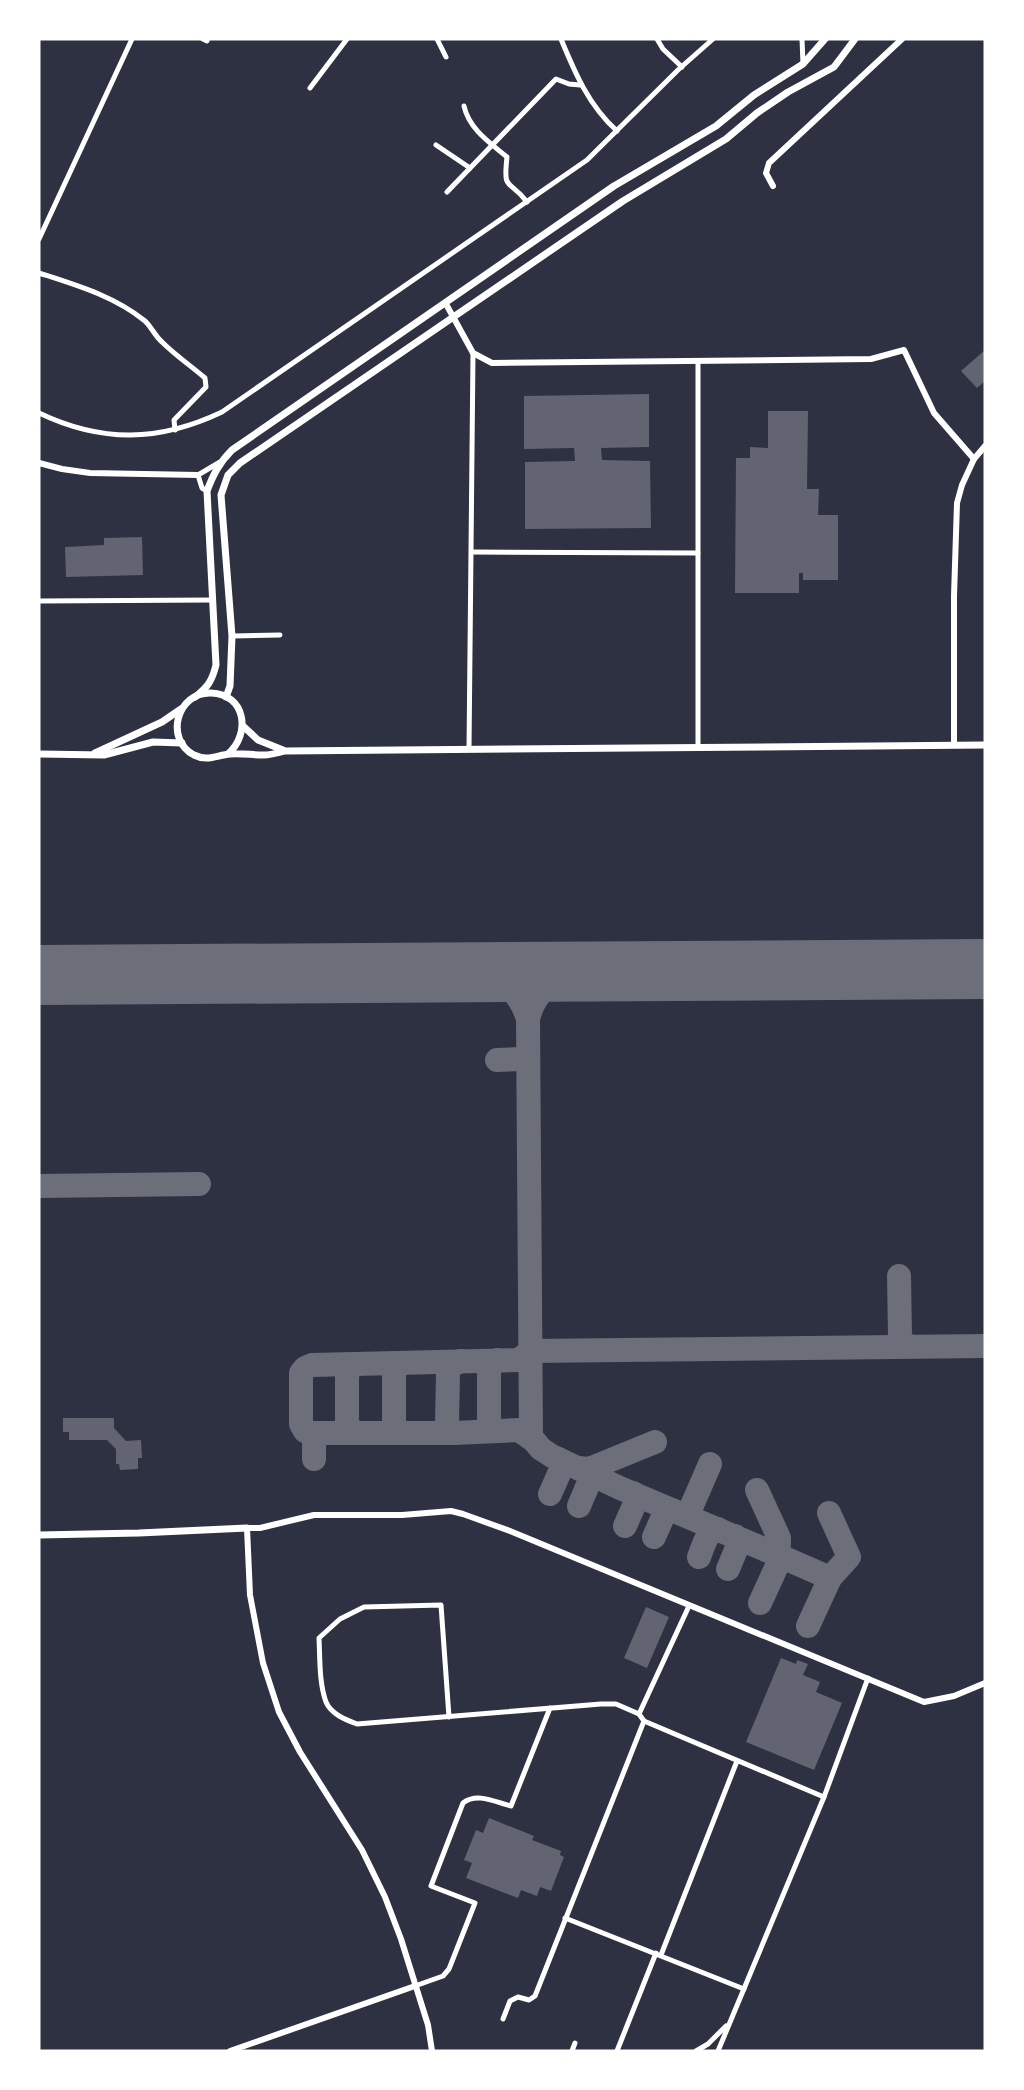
<svg xmlns="http://www.w3.org/2000/svg" width="1024" height="2090" viewBox="0 0 1024 2090" font-family="Figtree,sans-serif">
<rect width="100%" height="100%" fill="#2d3142"/>
<g fill="none" stroke-linecap="round" stroke-linejoin="round">
<!-- taxiway -->
<g stroke="#6c6f7a" stroke-width="24">
<path d="M474 972C503 980 519 989 528 1019"/>
<path d="M582 972C554 979 535 989 528 1019L531 1437 541 1449 552 1456 620 1488 766 1550H771L779 1544V1538L757 1490"/>
<polyline points="497,1060 521,1059 525,1060 528,1065"/>
<polyline points="39,1186 199,1184"/>
<polyline points="899,1276 900,1337 904,1344 909,1346"/>
<polyline points="403,1363 396,1367 394,1374 394,1424 398,1430 404,1433"/>
<polyline points="497,1431 491,1427 489,1421 489,1370 491,1365 498,1360"/>
<polyline points="357,1433 351,1430 347,1423 347,1373 350,1368 357,1364"/>
<polyline points="454,1433 447,1424 448,1373 451,1365 461,1361"/>
<polyline points="533,1440 519,1430 454,1433 309,1433 305,1431 301,1424 301,1373 305,1368 312,1365 519,1360 530,1351 985,1346"/>
<polyline points="314,1459 314,1434"/>
<polyline points="578,1468 589,1469 655,1442"/>
<polyline points="550,1494 562,1467 558,1459"/>
<polyline points="579,1506 590,1480 587,1472"/>
<polyline points="694,1519 690,1513 690,1510 710,1464"/>
<polyline points="625,1526 636,1501 633,1493"/>
<polyline points="654,1537 665,1512 672,1510"/>
<polyline points="766,1550 830,1578 849,1557 829,1513"/>
<path d="M699 1557C703 1547 707 1530 718 1529"/>
<polyline points="728,1569 738,1545 735,1536"/>
<polyline points="760,1603 781,1557"/>
<polyline points="808,1626 830,1578"/>
</g>
<!-- runway -->
<polyline stroke="#6c6f7a" stroke-width="60" points="39,975 985,969"/>
</g>
<!-- building -->
<g fill="#626471">
<polygon points="985,350 985,381 977,388 961,371"/>
<polygon points="649,394 649,447 601,448 602,460 650,461 651,528 525,529 525,462 575,461 574,448 524,449 524,396"/>
<polygon points="768,411 808,411 807,489 819,489 818,515 838,515 838,580 803,580 803,573 799,573 799,593 735,593 736,458 750,458 750,447 768,448"/>
<polygon points="142,537 143,575 66,577 65,547 104,545 104,538"/>
<polygon points="63,1418 114,1418 114,1428 126,1441 141,1440 142,1458 138,1458 138,1469 120,1470 119,1464 116,1464 116,1449 107,1440 69,1440 69,1432 63,1432"/>
<polygon points="646,1607 669,1617 647,1668 624,1658"/>
<polygon points="781,1658 796,1664 797,1660 808,1664 803,1675 820,1682 816,1692 842,1703 814,1770 746,1742"/>
<polygon points="489,1818 534,1836 532,1840 561,1851 560,1855 564,1857 551,1891 540,1887 537,1896 521,1890 518,1898 466,1878 472,1863 464,1860 476,1830 483,1833"/>
</g>
<g fill="none" stroke-linecap="round" stroke-linejoin="round">
<!-- minor -->
<g stroke="#fff" stroke-width="5">
<polyline points="203,39 207,41"/>
<polyline points="437,39 446,57"/>
<path d="M561 39C575 73 589 106 617 131"/>
<polyline points="657,39 663,49 682,67"/>
<polyline points="802,39 803,64"/>
<polyline points="310,88 347,39"/>
<path d="M464 106C469 129 490 143 507 157 503 193 509 178 527 202"/>
<polyline points="436,145 470,168"/>
<polyline points="447,192 556,79 569,84 580,85"/>
<polyline points="39,239 132,39"/>
<path d="M39 273C76 285 114 296 145 321 150 325 155 336 162 342 175 355 191 366 205 378L206 387 174 420 175 430"/>
<polyline points="698,361 698,747"/>
<path d="M39 413C102 443 159 442 222 412L587 160 679 69 713 39"/>
<polyline points="207,491 202,488 198,475 220,462"/>
<polyline points="472,552 698,553"/>
<polyline points="39,601 213,600"/>
<polyline points="232,636 280,635"/>
<polyline points="469,749 473,353"/>
<path d="M449 1717 441 1605 364 1607 340 1619 319 1638C320 1658 319 1683 326 1702 331 1714 346 1720 357 1724L601 1704H616L639 1714"/>
<polyline points="644,1721 824,1797"/>
<polyline points="565,1918 744,1989"/>
<polyline points="661,1955 737,1761"/>
<path d="M415 1986 443 1976 449 1969 475 1903 431 1886 463 1803C477 1792 495 1802 511 1806L550 1708"/>
<polyline points="503,2019 510,2001 518,1997 529,2000 535,1996 644,1721 639,1714 689,1606"/>
<polyline points="572,2051 575,2043"/>
<polyline points="617,2051 656,1953"/>
<polyline points="696,2051 708,2044 726,2026"/>
<polyline points="718,2051 824,1797 868,1678"/>
</g>
<!-- tertiary -->
<g stroke="#fff" stroke-width="6">
<polyline points="773,186 766,173 769,163 902,39"/>
<polyline points="446,304 473,353 492,363 871,359 904,350 934,413 974,459"/>
<polyline points="39,463 62,469 90,473 198,475"/>
<polyline points="954,745 954,596 957,503 962,485 974,459 985,446"/>
<polyline points="230,2051 415,1986"/>
<polyline points="432,2051 428,2025 401,1939 385,1897 362,1850 300,1752 279,1712 263,1663 250,1595 247,1528 260,1528 314,1515 402,1515 451,1511 463,1514 510,1531 924,1702 954,1696 985,1683"/>
</g>
<!-- secondary -->
<g stroke="#fff" stroke-width="7">
<path d="M195 697C208 687 212 681 216 665L207 491C213 475 219 463 232 450L614 186 716 126 754 95 803 64 825 39"/>
<polyline points="226,697 230,686 232,636 221,495 228,475 240,463 623,201 726,139 757,113 788,92 834,67 855,39"/>
<polyline points="243,726 258,740 283,750"/>
<polyline points="95,753 162,722 181,709"/>
<polyline points="39,754 104,755 153,742 182,743"/>
<path d="M228 754C251 734 246 694 211 693 177 692 164 739 194 755 208 762 217 755 230 754 241 753 252 755 263 755 270 755 278 753 285 751L985 745"/>
<polyline points="39,1535 139,1533 247,1528"/>
</g>
</g>
<!-- border -->
<rect width="1024" height="2090" fill="none" stroke="#ffffff" stroke-width="81"/>
</svg>
